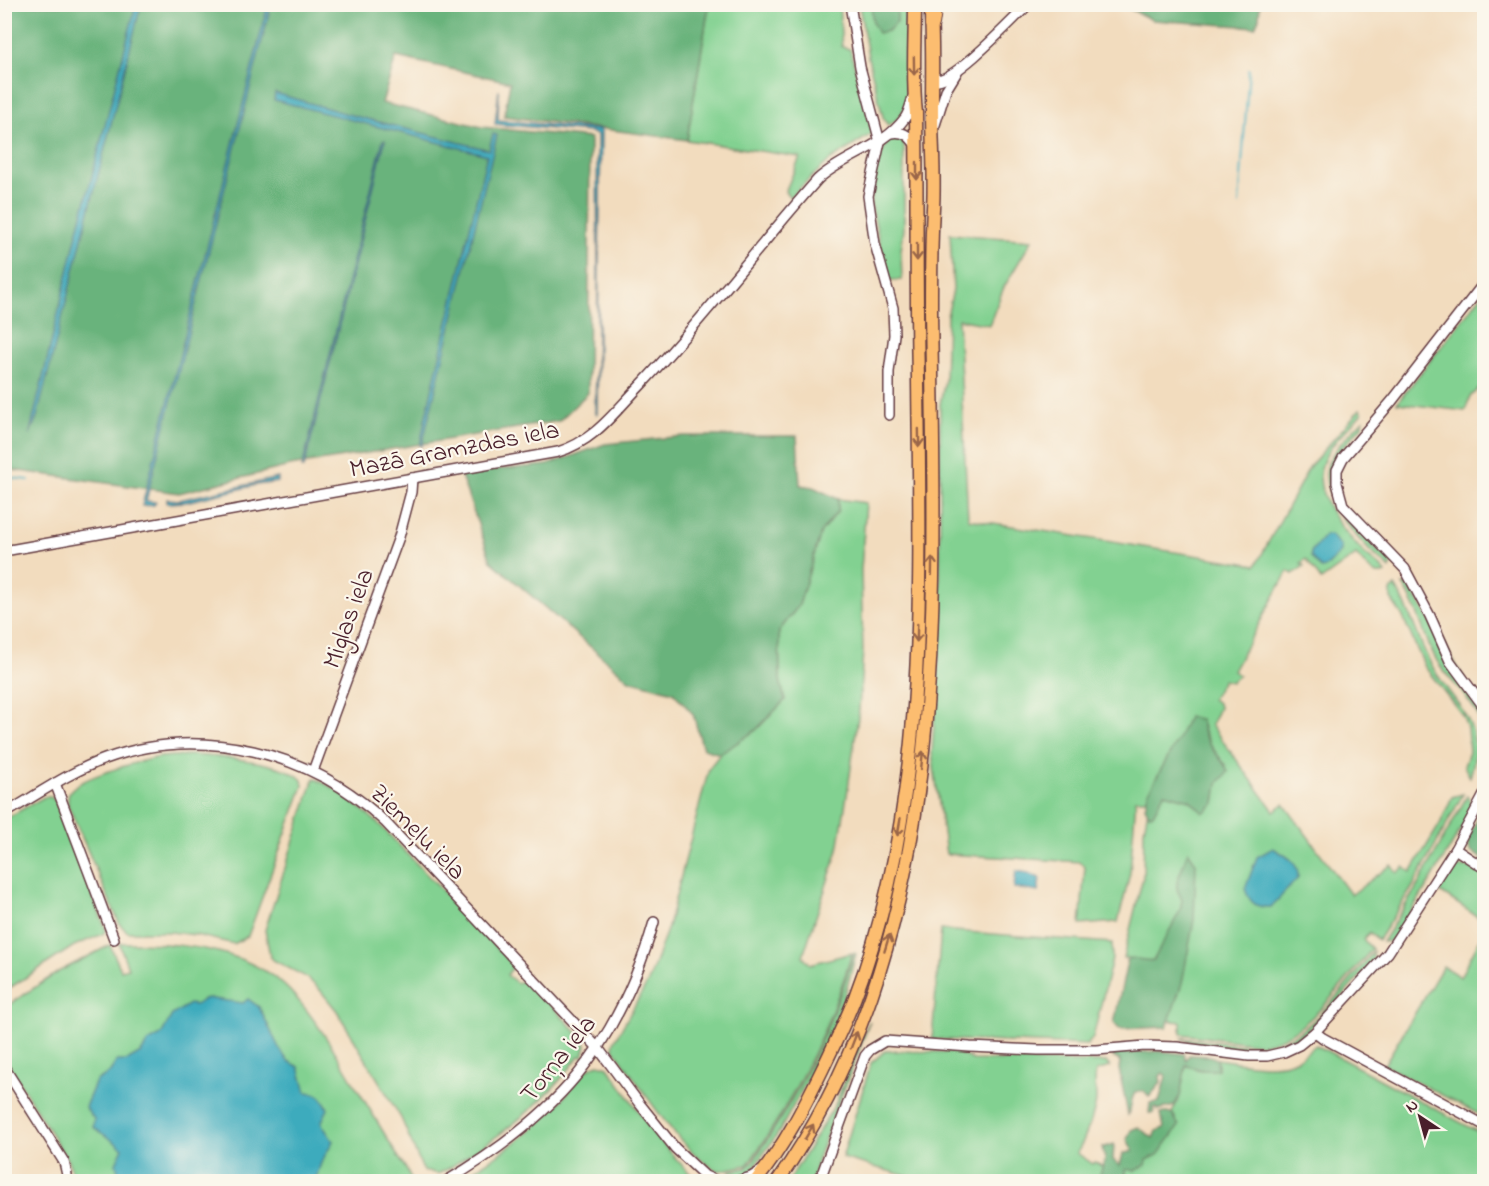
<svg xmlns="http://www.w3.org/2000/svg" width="1489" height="1186" viewBox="0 0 1489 1186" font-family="'Indie Flower',sans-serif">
<rect width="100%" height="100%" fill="#fbf7ec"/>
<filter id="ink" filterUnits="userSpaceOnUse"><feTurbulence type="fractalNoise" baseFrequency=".0167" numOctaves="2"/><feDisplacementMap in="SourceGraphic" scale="12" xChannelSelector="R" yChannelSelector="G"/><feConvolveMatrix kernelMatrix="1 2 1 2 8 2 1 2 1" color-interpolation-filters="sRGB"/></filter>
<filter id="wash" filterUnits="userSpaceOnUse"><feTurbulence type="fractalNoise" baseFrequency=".008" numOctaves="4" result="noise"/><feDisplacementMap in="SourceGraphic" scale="24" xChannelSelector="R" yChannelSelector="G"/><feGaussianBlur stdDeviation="1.35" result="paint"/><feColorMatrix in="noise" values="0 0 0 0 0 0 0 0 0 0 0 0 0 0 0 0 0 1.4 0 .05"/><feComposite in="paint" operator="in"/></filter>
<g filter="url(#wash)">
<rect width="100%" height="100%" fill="#f2dcbe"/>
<!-- green -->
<g fill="#82d191" stroke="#66785e" stroke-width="1.5" fill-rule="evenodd">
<polygon points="709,5 839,5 842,47 850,49 873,133 829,161 790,197 785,192 800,157 687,140"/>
<polygon points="859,5 871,5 897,23 897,5 905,5 906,104 900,117 888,126 883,117 869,62"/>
<polygon points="894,136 901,136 904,141 904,229 901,251 902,280 888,280 871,204 875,171 886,144"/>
<path d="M950 234 1032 240 1004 287 989 325 958 319 968 519 1256 565 1310 466 1360 409 1362 413C1349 428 1328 445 1322 465 1312 496 1345 533 1365 554 1372 560 1380 565 1386 573 1372 579 1365 563 1356 555L1321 580 1306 559 1301 563 1304 566 1293 574 1288 571 1233 671 1239 675 1231 682 1223 680 1212 699 1218 703 1219 708 1211 725 1274 811 1284 804 1351 895 1391 865 1397 873 1404 867 1411 872 1440 824 1452 797 1463 794 1412 888 1378 940 1369 933 1363 939 1372 949C1343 982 1305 1041 1259 1044L1181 1034V1022L1117 1015 1128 958H1123L1143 877 1144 829 1150 799H1136L1130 873 1118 922 1080 925 1085 867 1081 862 946 854 932 753 940 637V404L945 380 947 316 953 290ZM1200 719C1206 739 1212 749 1226 765L1218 783 1215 803 1211 806Z"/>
<polygon points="1484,292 1484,383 1470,397 1465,411 1397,403"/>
<path d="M1363 420 1362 426C1353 436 1341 447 1335 459 1313 498 1367 539 1392 563L1390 569C1384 562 1376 557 1369 550 1351 531 1320 496 1327 467 1331 450 1351 433 1363 420Z"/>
<path d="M838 499 866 503 861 570 863 651 859 710 848 789 838 850 803 956 810 964 852 953C836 1010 811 1063 781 1114 770 1132 760 1149 747 1165L719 1171C679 1152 642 1088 616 1052L613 1047 614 1042 649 980 668 927 709 768 720 754 756 730 785 700 780 680 779 631 799 605 821 532 838 511Z"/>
<path d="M1403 585H1409L1481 707 1484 713V737C1481 708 1460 692 1443 670 1424 645 1421 611 1403 585Z"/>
<path d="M1395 586C1410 609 1416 634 1428 658 1448 702 1489 718 1470 777L1464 766 1469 752 1467 728 1463 716 1425 667 1402 615 1391 599V591Z"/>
<path d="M189 755C213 756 286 761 302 780L303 786 248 936 234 944 196 935 170 932H128L120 925 68 805C68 800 67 795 70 791 80 777 143 760 161 757 170 756 180 756 189 755Z"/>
<path d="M314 778 339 791 377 822 514 966 507 975 517 983 527 979 581 1037 586 1045 583 1057 579 1056C550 1097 512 1128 469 1155 459 1161 449 1170 437 1174L428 1171 425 1172 423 1170 401 1118 337 1011 320 990 306 977 273 960 270 956 265 930Z"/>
<polygon points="1467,796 1470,799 1472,810 1432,879 1396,934 1390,941 1382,942 1415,890"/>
<polygon points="44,797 51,797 56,801 106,930 103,934 74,946 5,991 5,819"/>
<polygon points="1456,867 1470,867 1484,875 1484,921 1437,890"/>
<polygon points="941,930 1112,943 1112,959 1093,1038 1087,1045 932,1039"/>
<polygon points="1484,931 1484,1117 1384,1065 1443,966 1460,977"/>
<path d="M119 943C178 942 248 947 291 992 319 1022 340 1060 361 1095 372 1113 383 1131 394 1150 400 1160 408 1170 412 1181H71L73 1173 68 1161 5 1059V1007L60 971 110 945 121 970 128 968Z"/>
<path d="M1373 952V961C1350 986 1311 1039 1277 1048 1262 1052 1246 1049 1231 1048 1215 1047 1196 1046 1181 1038L1259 1047C1307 1045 1344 986 1373 952Z"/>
<path d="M854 953 856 954 841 1009 819 1059 779 1132 752 1170 746 1175 729 1179 730 1171 746 1168 753 1161C799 1094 830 1031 854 953Z"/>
<polygon points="870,1021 821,1150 811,1181 788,1182 836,1103 858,1042"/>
<path d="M1316 1045 1484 1135V1181L1125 1182 1126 1169C1148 1170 1164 1136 1176 1119L1172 1113 1180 1096 1185 1065 1200 1070 1218 1069 1217 1059C1239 1062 1277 1071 1297 1059 1304 1056 1310 1049 1316 1045Z"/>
<path d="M885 1051 956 1052 973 1060 1106 1062 1110 1067 1096 1071C1094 1083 1096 1088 1096 1099 1096 1110 1083 1144 1077 1153L1093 1164 1095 1162 1103 1167 1098 1181H924L842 1158 871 1063Z"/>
<path d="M599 1064 608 1067C636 1107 662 1148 698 1181L455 1182C494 1158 536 1132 566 1095 575 1084 584 1067 599 1064Z"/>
</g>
<!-- forest -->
<g fill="#69b37b" stroke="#5a6953" stroke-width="1.5">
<polygon points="5,5 709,5 687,140 504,116 510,82 396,57 382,103 482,127 590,138 588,393 559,421 290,466 179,493 5,469"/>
<polygon points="871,5 897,5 897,22 888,31 878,33 873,23"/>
<polygon points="1122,5 1260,5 1259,18 1255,27 1152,20"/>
<polygon points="684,436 797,436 800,485 813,487 838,499 838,511 821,532 799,605 779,631 780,680 785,700 756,730 720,754 703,749 693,714 673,692 629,680 491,561 460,473 547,465 605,444"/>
<path d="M1188 717 1200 719C1203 731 1206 741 1214 751 1219 758 1225 763 1228 772L1218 783 1215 803 1203 813 1190 800 1164 793 1153 814H1149L1145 807 1148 793 1179 737Z"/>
<polygon points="1484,806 1484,860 1470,851 1467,840"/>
<polygon points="1188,851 1196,863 1194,920 1182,983 1167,1027 1119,1029 1114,1023 1128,958 1153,961 1180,911 1182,900 1177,889 1177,882"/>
<path d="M1161 1051 1184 1054 1186 1060 1189 1055 1210 1056 1217 1059 1218 1069C1206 1072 1197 1069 1186 1065L1180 1096 1174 1106 1158 1110 1155 1107 1153 1108 1154 1113H1149L1150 1103 1159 1102 1166 1076 1163 1073 1160 1076 1161 1083 1149 1097 1144 1091 1135 1093C1130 1100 1132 1108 1128 1115L1119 1069 1120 1061 1113 1057V1054Z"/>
<polygon points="1161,1113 1172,1113 1179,1126 1158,1155 1147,1160 1146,1165 1135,1171 1126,1169 1125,1181 1098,1181 1105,1159 1102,1148 1114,1144 1113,1160 1120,1165 1123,1154 1133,1151 1127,1139 1131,1130 1138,1127 1153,1138 1156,1131 1164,1128"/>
</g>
<!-- water -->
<g fill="#3eabbd" stroke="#446574" stroke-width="1.5">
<polygon points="268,4 271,5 146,501 156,502 154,505 142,506"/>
<polygon points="136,5 141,5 37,417 29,436 76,238"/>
<polygon points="499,89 498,120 601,130 597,414 595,413 598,289 597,135 590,132 495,124"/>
<polygon points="275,93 351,115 489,150 493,134 497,135 422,446 420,446 425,420 487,155 274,100"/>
<polygon points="383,140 385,140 304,468 302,468"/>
<polygon points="278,478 278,482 256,485 186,502 167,503 167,499 179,500"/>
<polygon points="1325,535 1330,535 1341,546 1341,552 1325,568 1321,569 1311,557 1311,552"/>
<path d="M1273 848C1286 856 1299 861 1298 878L1271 907C1256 908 1250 903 1245 889L1257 857Z"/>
<polygon points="1016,871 1028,873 1040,878 1038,892 1014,888"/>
<path d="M206 998 243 1003 248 999 259 1007 279 1048 287 1060 299 1067 306 1092C319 1093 323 1097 328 1109L321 1123 333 1141 321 1163 315 1181 232 1182 190 1178 184 1182 120 1180 116 1163 123 1148 93 1127 94 1119 85 1107 96 1081 109 1073 117 1061H127L141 1053 148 1042 161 1035 172 1015 189 1004 195 1005Z"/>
</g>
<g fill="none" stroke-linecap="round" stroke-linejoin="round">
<!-- stream -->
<g stroke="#3eabbd" stroke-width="2">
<polyline points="1239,204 1249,69"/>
<polyline points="4,477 29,480"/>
</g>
</g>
</g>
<g filter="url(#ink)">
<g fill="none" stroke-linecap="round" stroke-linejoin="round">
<!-- minor casing -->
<g stroke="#633b41" stroke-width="12">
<g id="minor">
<polyline points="850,4 860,67 880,142 868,196 875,244 893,308 894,335 889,372 889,415"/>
<path d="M932 73 938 80C959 77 1011 21 1029 4"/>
<polyline points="935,125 946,90 957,72"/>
<path d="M892 133C904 131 910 136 916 146"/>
<polyline points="1484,283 1392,401 1343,458 1337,470 1337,483 1343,505 1405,569 1430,616 1450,661 1484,707"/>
<path d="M4 551 558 452C594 441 613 414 639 387 702 321 757 248 818 179 845 155 883 148 905 118 909 113 911 103 913 97"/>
<polyline points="313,771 399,537 411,492 412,478"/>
<polyline points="55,783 114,939"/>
<path d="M4 814C37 795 69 772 105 759 201 724 312 752 385 822L598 1048 639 1103 675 1148 705 1176 719 1182"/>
<polyline points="1455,849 1484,868"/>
<polyline points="1315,1032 1323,1038 1484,1125"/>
<polyline points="4,1067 64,1162 67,1175"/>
<path d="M445 1182C556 1117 618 1047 654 922"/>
<polyline points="734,1182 751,1177 761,1171"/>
<polyline points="819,1182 865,1056 870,1050 885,1041 970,1047 1038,1050 1097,1050 1145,1046 1177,1047 1249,1056 1267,1056 1284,1052 1299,1045 1315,1032 1388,953 1455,849 1484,795"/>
</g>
</g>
<!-- major casing -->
<g stroke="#633b41" stroke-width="15">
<g id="major">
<path d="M755 1182C783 1148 804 1107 823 1068 834 1045 846 1021 855 997 929 804 920 582 918 379 916 290 917 201 916 113 912 77 915 41 915 4"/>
<path d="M777 1182C954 932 935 601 931 310 931 276 931 242 933 208 935 176 932 144 932 112 932 80 933 47 931 16"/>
</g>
</g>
<!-- highway casing -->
<g stroke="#633b41" stroke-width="16">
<polyline id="highway" points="932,24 935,4"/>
</g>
<!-- minor -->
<use href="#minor" stroke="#fff" stroke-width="9"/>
<!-- major -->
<use href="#major" stroke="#fcbd6f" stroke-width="12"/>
<!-- highway -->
<use href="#highway" stroke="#fcbd6f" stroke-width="14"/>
</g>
<!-- one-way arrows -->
<defs><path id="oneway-shaft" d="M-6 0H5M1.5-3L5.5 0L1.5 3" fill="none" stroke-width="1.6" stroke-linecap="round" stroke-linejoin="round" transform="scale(1.5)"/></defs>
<g stroke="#9a664a">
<use href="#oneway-shaft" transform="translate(914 66) rotate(89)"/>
<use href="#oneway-shaft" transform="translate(917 171) rotate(90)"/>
<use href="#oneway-shaft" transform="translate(917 252) rotate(90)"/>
<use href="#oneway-shaft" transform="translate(919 438) rotate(89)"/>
<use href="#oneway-shaft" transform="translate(932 566) rotate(-89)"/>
<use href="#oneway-shaft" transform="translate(917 633) rotate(92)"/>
<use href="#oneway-shaft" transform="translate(922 760) rotate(-84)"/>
<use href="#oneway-shaft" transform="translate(899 827) rotate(100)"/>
<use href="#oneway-shaft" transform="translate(887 943) rotate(-73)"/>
<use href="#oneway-shaft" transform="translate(854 1040) rotate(-69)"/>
<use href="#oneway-shaft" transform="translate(809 1132) rotate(-60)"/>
</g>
</g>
<g text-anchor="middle" stroke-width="4.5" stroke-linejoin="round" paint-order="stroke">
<!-- street labels -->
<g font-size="26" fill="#4a1f2b" stroke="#fbf7ec">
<text transform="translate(454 448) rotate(-11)" y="9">Mazā Gramzdas iela</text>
<text transform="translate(347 618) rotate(-70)" y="9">Miglas iela</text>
<text transform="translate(419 831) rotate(45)" y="9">Ziemeļu iela</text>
<text transform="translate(557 1058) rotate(-51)" y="9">Torņa iela</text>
</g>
</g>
<!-- margin -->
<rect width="1489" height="1186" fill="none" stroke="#fbf7ec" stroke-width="24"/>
<!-- north arrow -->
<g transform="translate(1420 1117) rotate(324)" stroke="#fbf7ec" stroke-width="4.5" paint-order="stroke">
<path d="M0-4.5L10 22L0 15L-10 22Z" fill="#4a1f2b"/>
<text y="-9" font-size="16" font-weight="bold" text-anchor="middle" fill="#4a1f2b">N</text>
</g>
</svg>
